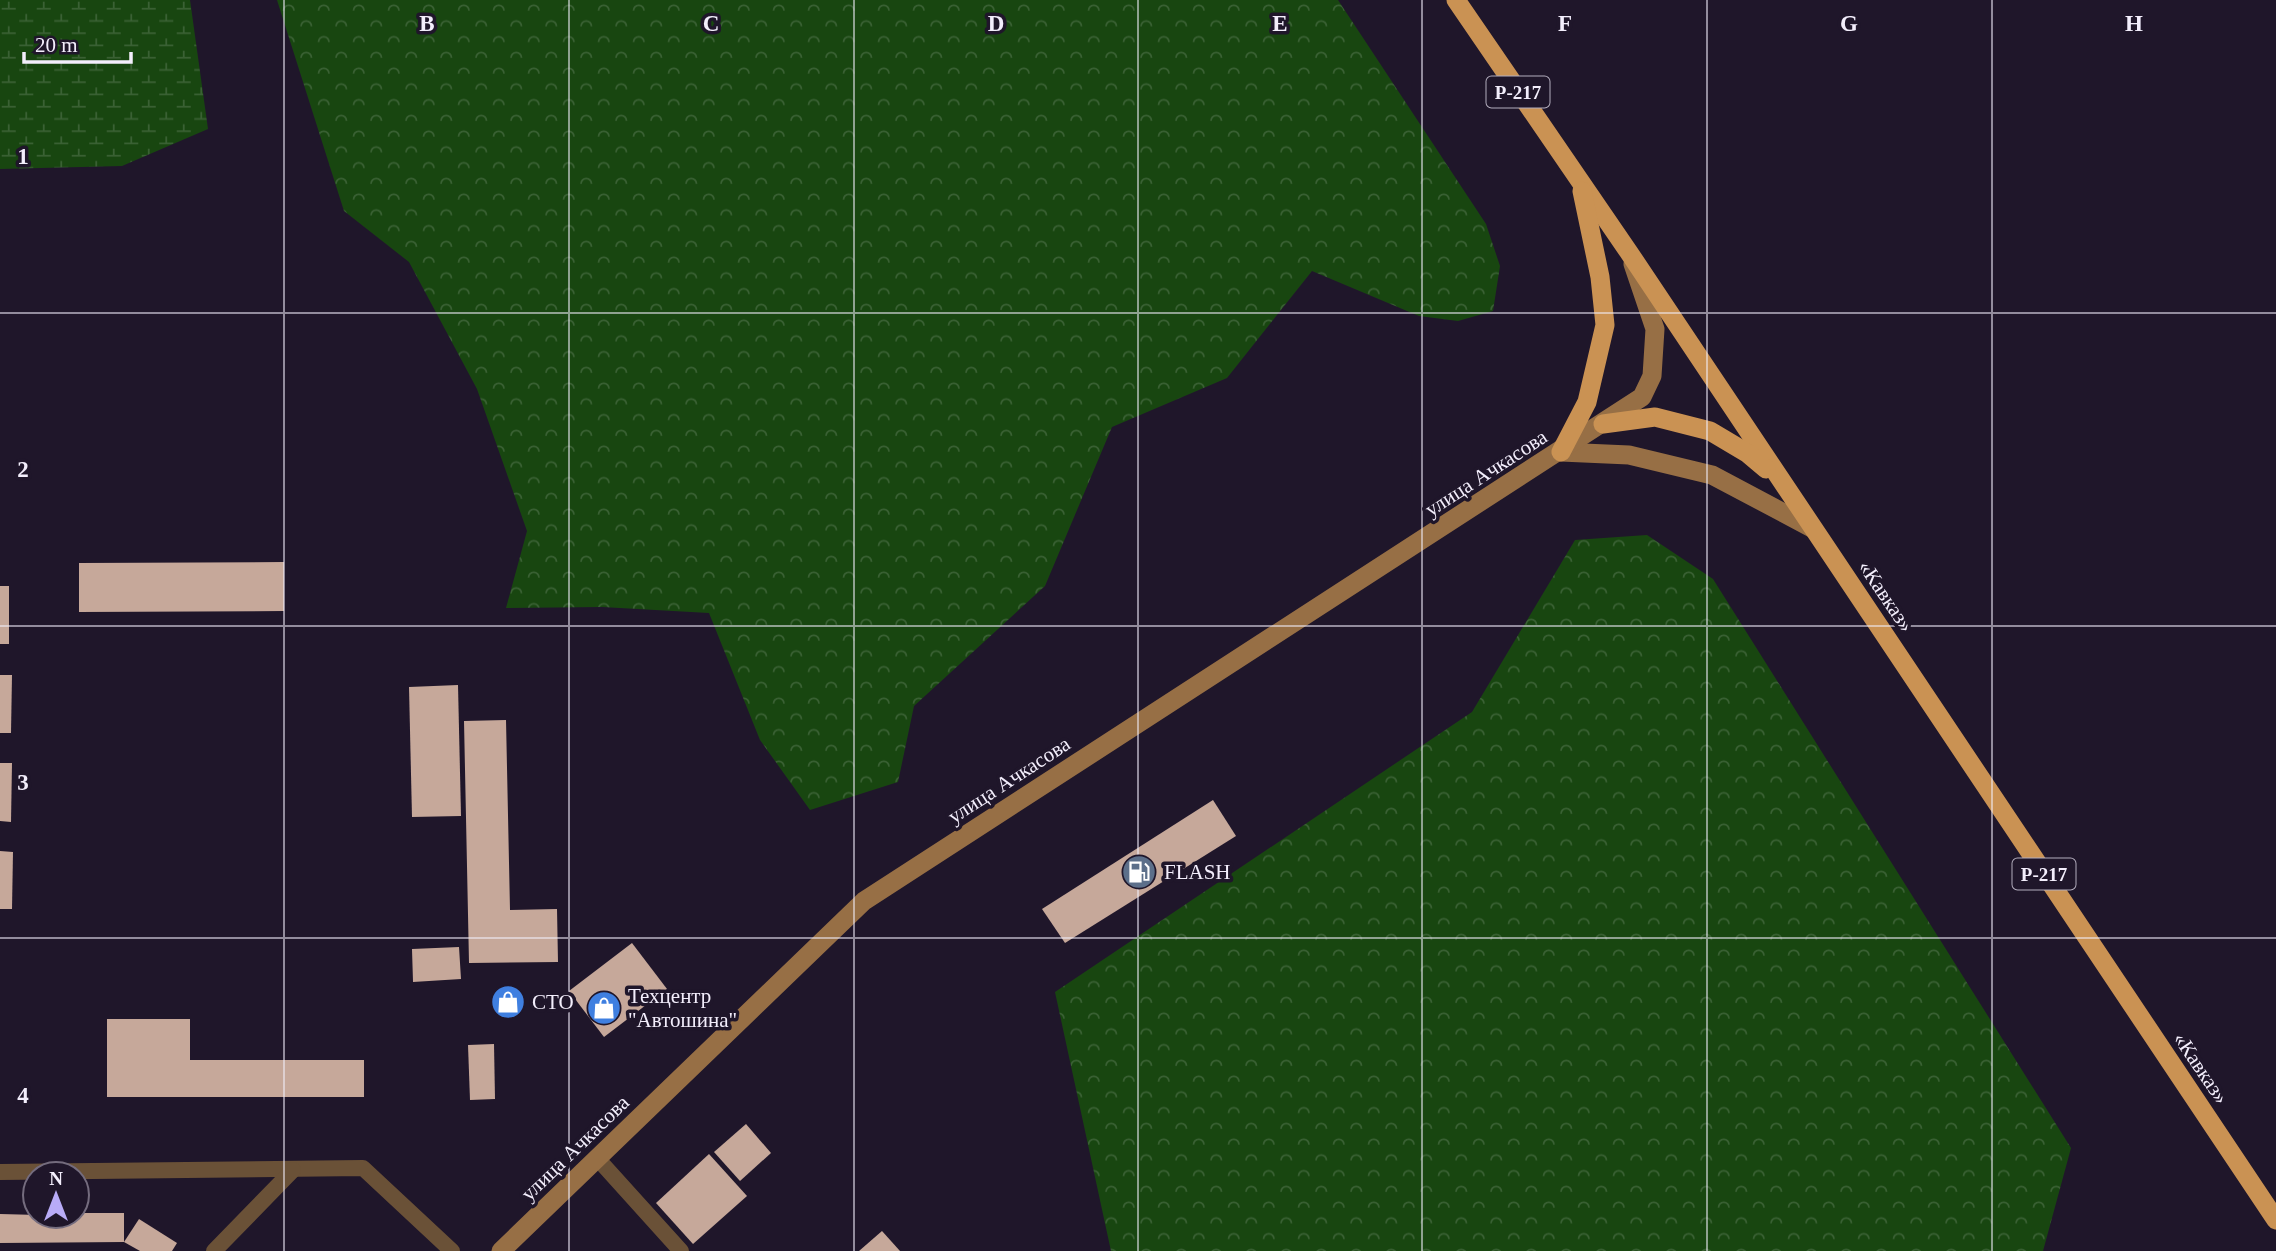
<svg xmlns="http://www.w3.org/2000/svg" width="2276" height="1251" viewBox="0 0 2276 1251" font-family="'Times New Roman',serif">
<defs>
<pattern id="forest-crowns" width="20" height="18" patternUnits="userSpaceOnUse" patternTransform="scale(1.75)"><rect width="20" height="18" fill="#184610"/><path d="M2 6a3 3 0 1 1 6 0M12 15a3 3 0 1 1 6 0" fill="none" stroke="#3a6134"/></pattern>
<pattern id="wetland-marsh" width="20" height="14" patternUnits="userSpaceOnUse" patternTransform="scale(1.75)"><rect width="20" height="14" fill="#184610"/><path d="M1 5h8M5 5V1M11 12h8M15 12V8" fill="none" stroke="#3a6134"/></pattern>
</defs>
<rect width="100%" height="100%" fill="#1f162a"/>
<!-- forest -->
<g fill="url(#forest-crowns)">
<polygon points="277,0 1338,0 1486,224 1500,266 1493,311 1458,321 1419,316 1312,271 1227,378 1112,427 1045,586 914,706 898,782 810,810 760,740 709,613 602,607 506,608 527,531 477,389 409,262 344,211"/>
<polygon points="1647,535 1713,579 2071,1148 2043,1251 1111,1251 1055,992 1472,712 1575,540"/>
</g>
<!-- wetland -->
<polygon fill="url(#wetland-marsh)" points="0,0 190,0 208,129 122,166 0,169"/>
<!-- building -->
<g fill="#c6a89a">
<polygon points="284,562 284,611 79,612 79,563"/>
<rect x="0" y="586" width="9" height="58"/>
<polygon points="0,675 12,675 11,733 0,733"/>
<polygon points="458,685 461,816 412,817 409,687"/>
<polygon points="506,720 510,910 557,909 558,962 469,963 464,721"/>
<polygon points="0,763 12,763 11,822 0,821"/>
<polygon points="1213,800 1236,836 1065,943 1042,909"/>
<polygon points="0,851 13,852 12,909 0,909"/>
<polygon points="632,943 667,989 604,1037 569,991"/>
<polygon points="459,947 461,979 413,982 412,949"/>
<polygon points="107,1019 190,1019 190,1060 364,1060 364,1097 107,1097"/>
<polygon points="494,1044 495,1099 470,1100 468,1045"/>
<polygon points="746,1124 771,1153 740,1181 714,1152"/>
<polygon points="709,1154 747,1196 693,1244 656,1203"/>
<polygon points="77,1213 124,1213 124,1242 0,1243 0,1214 77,1216"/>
<polygon points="139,1219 177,1243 172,1251 140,1251 124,1242"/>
<polygon points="882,1231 900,1251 859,1251"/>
</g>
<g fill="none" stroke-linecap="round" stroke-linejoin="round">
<!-- service -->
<g stroke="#6a5137" stroke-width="16">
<polyline points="597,1158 681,1251"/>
<polyline points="0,1172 363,1168 452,1251"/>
<polyline points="214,1251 293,1170"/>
</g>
<!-- secondary -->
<g stroke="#976f45" stroke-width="19">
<polyline points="1561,452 1629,455 1712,475 1812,528"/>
<polyline points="501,1251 864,901 1642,397 1652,376 1655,329 1633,264"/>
</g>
<!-- trunk -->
<g stroke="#ca9253" stroke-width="19">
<polyline points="1456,0 1628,251 2276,1220"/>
<polyline points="1603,424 1655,417 1710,431 1747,453 1766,469"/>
<polyline points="1561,452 1587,402 1605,325 1600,277 1582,191"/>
</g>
</g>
<!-- grid -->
<path fill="none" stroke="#f3eefc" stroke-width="2" stroke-opacity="0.55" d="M284 0V1251M569 0V1251M854 0V1251M1138 0V1251M1422 0V1251M1707 0V1251M1992 0V1251M0 313H2276M0 626H2276M0 938H2276"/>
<!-- icons -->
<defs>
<g id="fuel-disc" transform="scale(1.75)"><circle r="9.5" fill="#5c6f8a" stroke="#1f162a"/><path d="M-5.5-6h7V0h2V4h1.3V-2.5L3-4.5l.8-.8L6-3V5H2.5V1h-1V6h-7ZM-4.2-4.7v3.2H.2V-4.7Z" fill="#fff"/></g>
<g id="shop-disc" transform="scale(1.75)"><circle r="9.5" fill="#3f7fe0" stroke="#1f162a"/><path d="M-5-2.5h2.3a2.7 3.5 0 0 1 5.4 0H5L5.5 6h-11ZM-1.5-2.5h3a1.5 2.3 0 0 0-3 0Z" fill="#fff"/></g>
</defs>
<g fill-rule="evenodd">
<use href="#fuel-disc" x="1139" y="872"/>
<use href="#shop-disc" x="508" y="1002"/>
<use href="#shop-disc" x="604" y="1008"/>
</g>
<g text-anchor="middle" stroke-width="7" stroke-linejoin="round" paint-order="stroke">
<!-- shield labels -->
<g fill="#1f162a" stroke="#b3adbd" stroke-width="2">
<rect x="1486.5" y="76.5" width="63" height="31" rx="5"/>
<rect x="2012.5" y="858.5" width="63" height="31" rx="5"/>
</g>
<g font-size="19" font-weight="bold" fill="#f3eefc">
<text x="1518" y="99">Р-217</text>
<text x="2044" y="881">Р-217</text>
</g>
<!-- street labels -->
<g font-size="21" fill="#f3eefc" stroke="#1f162a">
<text transform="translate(1486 473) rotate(-33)" y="7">улица Ачкасова</text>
<text transform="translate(1886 596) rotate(56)" y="7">«Кавказ»</text>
<text transform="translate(1009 780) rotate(-33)" y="7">улица Ачкасова</text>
<text transform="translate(2201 1068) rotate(56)" y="7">«Кавказ»</text>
<text transform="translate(575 1148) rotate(-44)" y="7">улица Ачкасова</text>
</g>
<!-- poi labels -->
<g font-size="21" fill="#f3eefc" stroke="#1f162a" text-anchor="start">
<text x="1164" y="879">FLASH</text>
<text x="628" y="1003">Техцентр<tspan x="628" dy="24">"Автошина"</tspan></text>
<text x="532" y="1009">СТО</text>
</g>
</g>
<g font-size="23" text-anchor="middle" font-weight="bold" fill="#f3eefc" stroke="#1f162a" stroke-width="7" stroke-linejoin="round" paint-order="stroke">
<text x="427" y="31">B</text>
<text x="711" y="31">C</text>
<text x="996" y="31">D</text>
<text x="1280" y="31">E</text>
<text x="1565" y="31">F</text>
<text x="1849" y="31">G</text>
<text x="2134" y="31">H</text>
<text x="23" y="164">1</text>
<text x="23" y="477">2</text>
<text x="23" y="790">3</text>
<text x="23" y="1103">4</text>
</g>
<!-- north arrow -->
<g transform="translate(56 1195)"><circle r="33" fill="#1f162a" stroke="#746c7e" stroke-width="2"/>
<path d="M0-5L12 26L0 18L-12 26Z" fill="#b8abf7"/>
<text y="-10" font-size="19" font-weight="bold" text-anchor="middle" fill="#f3eefc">N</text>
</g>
<!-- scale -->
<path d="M24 52v10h107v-10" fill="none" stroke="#f3eefc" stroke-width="3.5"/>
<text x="35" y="52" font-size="21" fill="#f3eefc" stroke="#1f162a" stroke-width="5" paint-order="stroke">20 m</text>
</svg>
